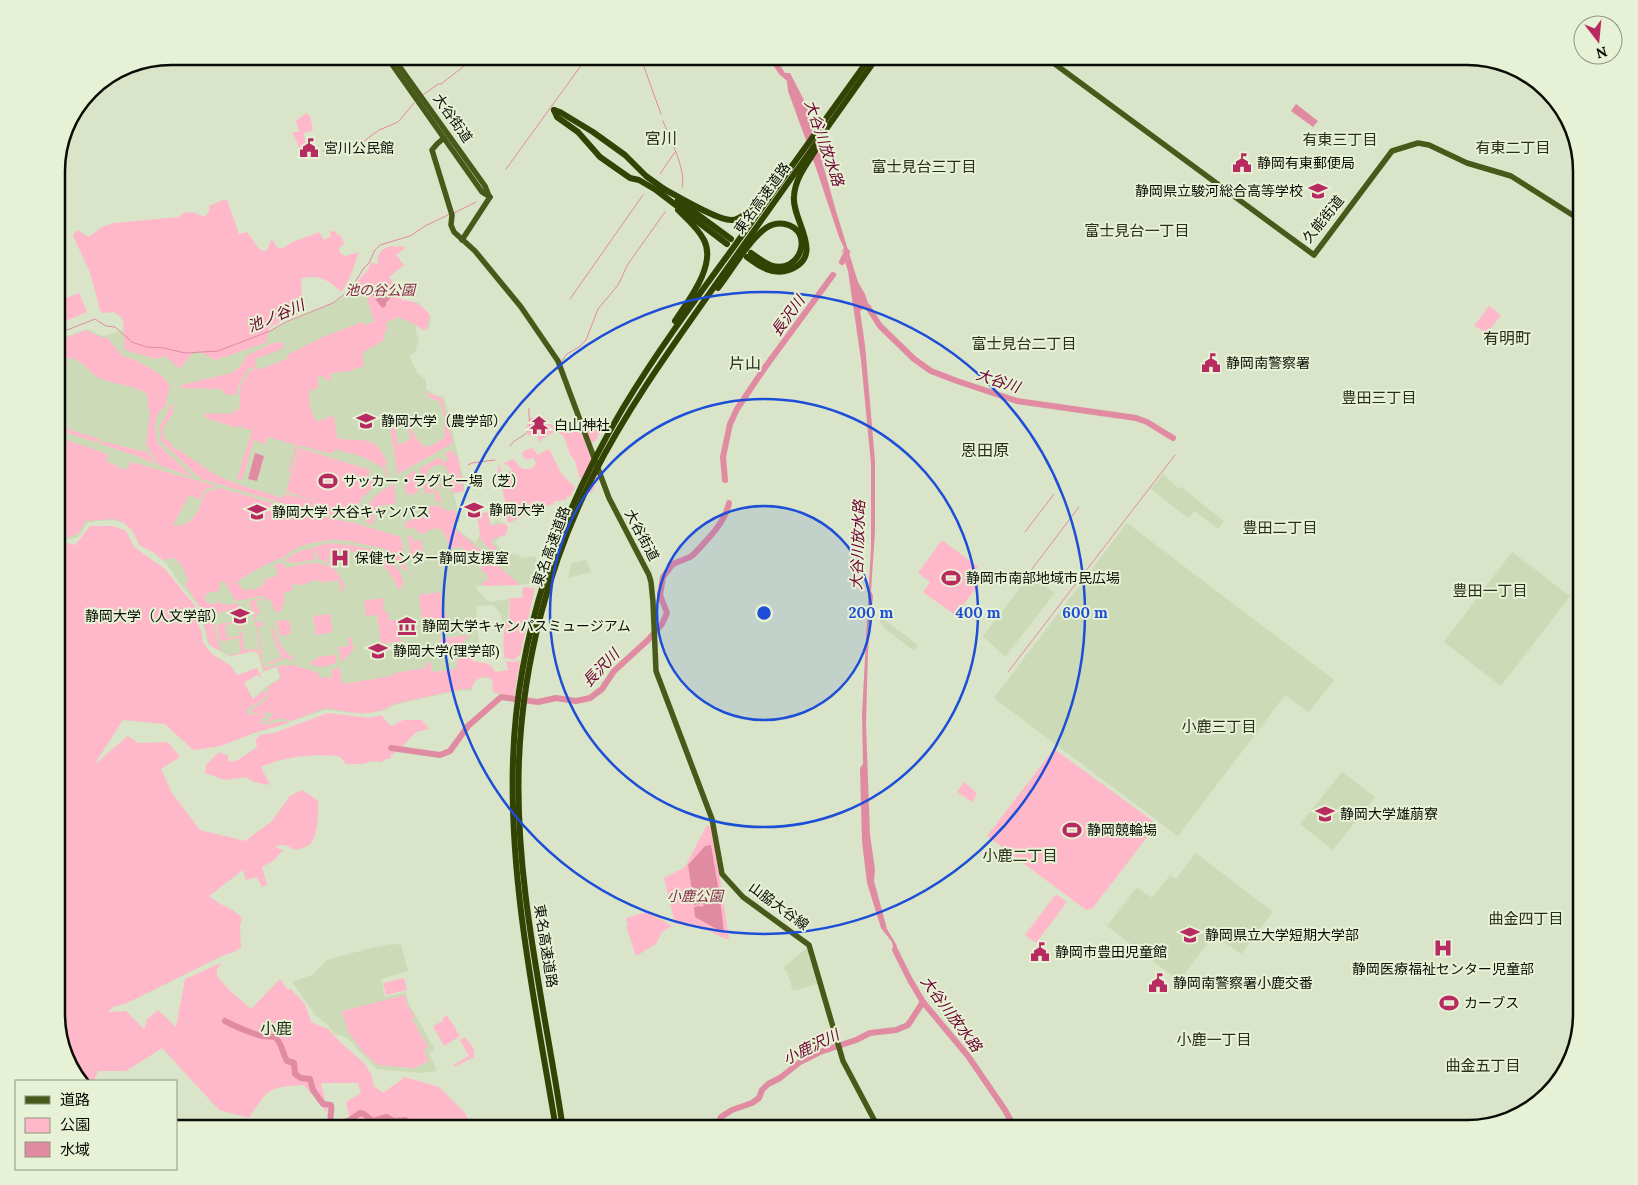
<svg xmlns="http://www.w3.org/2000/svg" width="1638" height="1185" viewBox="0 0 1638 1185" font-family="Lora,'Noto Sans JP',serif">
<rect width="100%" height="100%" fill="#d9e4c8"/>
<!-- built -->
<g fill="#cddab7">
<polygon points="356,283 377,311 406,301 419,303 431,317 429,328 423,328 418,325 415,327 419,342 416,347 416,351 409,356 417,373 426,380 426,389 434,395 444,396 464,481 464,491 454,494 460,520 454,526 475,543 488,523 493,524 498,520 506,526 495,543 507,553 519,555 520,558 535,556 537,562 529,584 475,586 477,590 489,602 509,599 508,619 503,622 499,611 492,605 476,606 479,649 469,651 470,656 472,661 496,673 517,678 515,697 493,693 494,684 491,678 481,678 474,681 471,691 462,690 424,698 395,705 384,710 363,714 325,710 255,733 230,693 245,686 253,699 268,685 280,678 276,667 263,672 258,653 254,651 228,656 208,644 203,623 195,614 199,607 175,577 167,564 153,552 140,546 132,530 124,523 114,520 88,522 78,537 57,542 57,340 87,329 103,336 127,329 265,334 284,324 319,309 344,297"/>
<polygon points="1163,474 1179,489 1181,487 1224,521 1218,529 1195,511 1188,518 1151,489"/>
<polygon points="1127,523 1334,680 1309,712 1285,695 1178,836 994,698"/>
<polygon points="1512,552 1570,596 1501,686 1444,642"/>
<polygon points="586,560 591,572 568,578 571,563"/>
<polygon points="1030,575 1055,593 1005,657 983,636"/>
<polygon points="881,617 918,645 914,651 884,628 879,620"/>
<polygon points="1342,772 1375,797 1333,850 1300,824"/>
<polygon points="1196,853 1273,912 1241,954 1214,935 1179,981 1107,926 1137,887 1152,898 1170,875 1176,879"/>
<polygon points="393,944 401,945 408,971 381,979 385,997 406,992 408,1002 435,1050 429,1053 437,1071 421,1073 377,1069 362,1054 351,1041 344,1036 334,1034 327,1024 316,1016 292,982 312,975 327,960 371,948"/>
<polygon points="807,948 817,984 793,991 787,972 783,968"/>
</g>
<!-- green -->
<g fill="#ffb8c9">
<polygon points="306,113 310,116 313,130 304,133 305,143 304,149 301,151 292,132 299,132 296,121"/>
<path d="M223 200H227L239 234 247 232 259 249 264 251 267 250 272 239 276 246 280 249C285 248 287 245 291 243 300 238 310 237 319 232L324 240 331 236 330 232 335 231 338 235 341 236 344 244 339 248 341 254 346 256 359 252C354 266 350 281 341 292 331 282 318 272 301 279L302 299 305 308 304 311 272 326 269 329 266 343 215 360 202 353H193L179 369 166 356 156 359 125 350C124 342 125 323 121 317 119 315 116 314 114 312L104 313 100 310 90 272 73 236 77 230 89 237 102 227 114 223 178 217 184 213 192 212 205 217 209 211V206Z"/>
<path d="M391 246 395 247 403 246 405 248 396 255 404 265 389 277 404 297 401 300C414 300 422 305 430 315L427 329 423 330C415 324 408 321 399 317L386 322 387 330 384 334 383 341 362 353 364 366 350 371 331 373V380H326L323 376 318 377V388L309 391C310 403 309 413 318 422L328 417 334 416 337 438C362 444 375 431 387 463L384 466 387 470V475L382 479 385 474V470C378 464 369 459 360 456 352 453 344 453 336 449L331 454 303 446H299L290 473 288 472 296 445 268 437 265 444 254 440 242 480 237 479 252 430 242 428 240 422 238 428 205 418V413L232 414 235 409 238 410 239 412 241 385 251 370 256 368 261 369 286 359 289 354 323 337 362 322 367 325 374 321 367 298 356 283 367 271 371 263 378 264C376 254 382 248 391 246Z"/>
<polygon points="79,293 87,312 63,322 57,307 57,302"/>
<polygon points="1489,306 1501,315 1487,333 1474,326"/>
<path d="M86 330 101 337 107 338 123 356 135 360 155 371 162 376 170 385 165 407C152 414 154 432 158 444L193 477 158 465 146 444 150 415 147 394C133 384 114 385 99 378 89 372 82 360 71 358 65 357 60 359 57 363V341Z"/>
<polygon points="282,342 284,348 255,359 256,364 255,368 249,368 239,385 237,395 224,394 222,389 179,388 182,385 231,373 241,366 246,356 273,343"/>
<path d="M425 392 442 398 453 443 398 474 388 417 395 429 398 445 411 439 408 430 411 429C423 449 424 452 445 437L444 416 440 402 428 396Z"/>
<path d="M170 405H173L172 415 162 429C163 438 165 439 172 444V447C189 454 202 468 218 476 238 486 260 490 281 498L287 494 315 501 286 491 300 448 370 470 365 489 369 480 376 481 378 478 381 480 361 499 356 514 349 512 352 517H342L309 511 201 479 161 441 159 428 167 414Z"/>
<polygon points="543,416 557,430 538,442 537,435 529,436 526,429 529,418"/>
<polygon points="593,419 595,421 601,420 605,423 595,441 591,444 582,423"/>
<polygon points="57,426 100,439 99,443 57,430"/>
<polygon points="580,426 599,477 591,494 579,476 575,461 570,454 564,437 559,432 563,428"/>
<path d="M57 437 108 454 106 461 126 470 131 462 217 486 204 490 200 499 189 495 173 525C193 529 200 507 205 492L220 488 314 515 354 523 398 536 401 538 407 572C400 569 395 555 386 550 381 547 373 547 367 545 358 543 349 541 340 540 325 539 291 545 283 559L280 558C269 564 242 575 237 583L245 591 250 589 254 590 265 584 263 580 276 576 278 571 274 566 280 562 287 568C301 564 322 559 334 569 339 573 342 581 345 586L342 592 340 590 342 586 340 585 338 580 321 583V581L316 580 302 585 292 584 293 590 283 593 285 602 282 607 283 610 275 612 271 601 261 596 236 601 224 581 220 582V587L217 592H209L205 596V601L212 605 216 602 228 605 237 603 240 608 216 613C213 621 215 628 217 636 220 652 223 659 241 652L239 638 227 640 225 642 220 640 217 626 218 624 241 621 242 628 239 629 238 623 225 625 227 638 240 636 239 632H242L244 650 258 649 264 666 268 668 274 665 275 667 264 671 258 653 254 651 231 656 211 646 208 640 205 627 199 617 202 612 201 609 185 584 188 581C187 574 181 562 174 558L163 560 153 552 140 546 132 530 124 523 114 519 86 521 78 534 57 541Z"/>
<polygon points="102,441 141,451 147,451 155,464 137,456 101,444"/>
<polygon points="532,448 538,455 549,449 562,475 575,487 570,497 567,496 567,499 553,502 554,504 541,507 509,523 507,520 505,501 498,470 498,465 501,468 500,469 503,475 512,471 508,465 502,464 513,459 522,469 531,469 536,464 534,458 526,460 522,454 523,451"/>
<polygon points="452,450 454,454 458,457 464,491 453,493 450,486 440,488 439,485 450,483 447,469 444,465 436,465 427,470 428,487 430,489 437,490 441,499 441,504 436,500 434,492 425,494 419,469 440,457 444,463 448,459 445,453"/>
<polygon points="415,470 419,490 415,494 409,495 405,490 405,477"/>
<path d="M392 485H394L396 503 380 506 376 511 373 522 376 525 365 522C365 503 376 493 392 485Z"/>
<path d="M438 505 447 511 454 510 458 519 452 525 454 528 458 531 520 585 482 586V583L488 580 487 573 482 572 481 561 476 560 470 554 463 555V547L449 548C447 538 445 530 435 528L421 534 412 527 406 530 405 523 425 513H430L429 507Z"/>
<polygon points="488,512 491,526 504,523 508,527 506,535 492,539 492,545 497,547 493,553 481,540 477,516 477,514"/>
<path d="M90 526H113L126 531 134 547 165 569 196 607 193 615 202 632 203 643 212 654 231 666 237 675 257 668 262 678 257 675 244 683 253 699 266 689V696L260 702 247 709 246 712 248 714 269 715 260 720 262 724C270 725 278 721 287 721L289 723 254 733 221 746 193 750 165 724 123 720 94 765 128 736 138 743 168 742 180 757 161 769 172 793 200 830 245 841 272 821 290 796 302 790 318 801C318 813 319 840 307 846 304 848 299 849 295 850 288 846 283 842 275 847L283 850 274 860 262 867 267 885 262 887 257 877 246 880 243 870 209 896C220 906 232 907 242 918L240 925 241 947 236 951 222 956 127 1003 113 1007 108 1012 126 1011 144 1029 147 1019 158 1010 176 1027 185 979 221 963 217 970V976L228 989 251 1009 280 979 288 990 291 989 305 1004 311 1022 328 1029 341 1043 364 1063 371 1074 374 1086 383 1093 405 1077 439 1087 465 1113 473 1129H407L381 1121 369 1123 349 1117 346 1102 361 1093 358 1083H321L328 1113 304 1085C269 1087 268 1088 249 1118L219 1110 162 1048 126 1071H98L94 1081H80L71 1071 56 1022 57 547 67 543 75 545Z"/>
<polygon points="411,535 414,541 421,540 423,553 420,554 420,559 417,560 411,557 408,537"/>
<polygon points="942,540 978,567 972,575 981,582 955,615 923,592 930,582 918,573"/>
<polygon points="330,543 356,546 378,551 381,555 380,557 360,560 359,555 356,555 355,552 352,553 351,550 330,553 330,557 328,559 331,564 319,559 314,547"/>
<path d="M313 548 316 559 295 563 285 561C292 552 303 550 313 548Z"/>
<path d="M383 554C392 559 404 575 403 585L400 589H398C396 585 395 580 392 577 387 569 381 565 383 554Z"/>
<path d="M523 587 535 588 520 655 514 660 505 658C502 651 504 631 505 622L509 619 510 598H522Z"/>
<polygon points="440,592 442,607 449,621 423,625 419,595"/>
<polygon points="262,598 263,600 255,601 261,614 256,614 257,623 264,622 265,625 257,626 263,658 260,652 253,611 249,605 250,601"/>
<polygon points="383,598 384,612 388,612 389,621 397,620 400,640 403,640 403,641 381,644 377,615 366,616 364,601"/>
<polygon points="330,614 332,632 316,635 313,616"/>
<polygon points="289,620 291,634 280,636 276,621"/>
<path d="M274 629C278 644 284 652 297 661L286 658 270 664 267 663 282 657 276 645 271 630Z"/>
<path d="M467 635V639L463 640 466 652H469L473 661C483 663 492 662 495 672L508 670 506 661 514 662 520 660 514 696 493 692 492 680 486 676 476 680 471 689H461L394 704 383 710 369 713H355L325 708 291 721C283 717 274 719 266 723L264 722 272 717 271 712 260 714 250 712C259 701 269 705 268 687L281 678 277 667 278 666 294 665 318 673 320 678 332 677V670L339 667 342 684 392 676 394 673 426 668V662L431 663 432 672 457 669V657L450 654 442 655 439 641 441 639Z"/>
<polygon points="351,637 354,648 349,655 340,662 339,647 349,646 348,638"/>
<polygon points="333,655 336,656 336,663 323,667 311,665 310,661 316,660 317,657"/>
<path d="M328 713 370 718 381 715 391 726 403 720H422L429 729 416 732 397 752 392 754 390 759H386L381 762 372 761 363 764H346L339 756C313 754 285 756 261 767L270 785 254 782 246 777 225 780 205 773 206 765 219 752 228 756V762L238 760 257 747 256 740 260 735 274 733Z"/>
<polygon points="1054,749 1157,824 1092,909 1086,910 987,836"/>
<polygon points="964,782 977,793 972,802 957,792"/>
<polygon points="707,825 711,827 717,859 729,939 726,939 697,925 675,924 664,878 685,867"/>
<polygon points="1056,894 1067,902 1036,943 1025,935"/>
<polygon points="647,912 672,926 662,932 656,944 636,956 626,926 628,926 626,918"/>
<polygon points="404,978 407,990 386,995 383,983"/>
<polygon points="405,995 406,1003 415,1017 412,1019 428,1047 424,1050 429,1061 414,1068 378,1065 363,1052 348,1032 342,1011"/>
<polygon points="447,1015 460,1036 444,1046 433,1026 443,1021 443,1018"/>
<polygon points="465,1037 474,1049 474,1057 454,1067 453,1065 469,1056 460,1040"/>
</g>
<!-- water -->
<g fill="#e18ba2">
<polygon points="767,56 774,56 785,73 790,73 806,104 836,211 858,282 865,294 872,315 864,308 860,311 865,345 875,461 875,531 871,591 873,596 868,650 866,724 870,835 875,869 874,881 887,929 897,946 896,953 898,958 894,952 892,942 881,928 867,883 862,842 860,768 863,764 862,714 871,547 871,464 861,360 848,271 845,262 848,257 845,250 841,253 844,248 839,237 815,165 788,91 787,81 779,74"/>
<polygon points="1296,104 1318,121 1313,127 1291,111"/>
<polygon points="385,288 388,288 392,296 386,303 386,306 382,308 368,289"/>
<polygon points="255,453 264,456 257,481 248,479"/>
<polygon points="711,845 720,898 724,933 695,917 694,907 700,906 702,907 704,905 701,902 699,904 694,905 688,865 705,846"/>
</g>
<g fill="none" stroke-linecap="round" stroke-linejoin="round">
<!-- stream -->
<g stroke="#e18ba2" stroke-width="1">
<polyline points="640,56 661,114"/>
<polyline points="423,95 438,84 441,84 477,56"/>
<path d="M663 121C669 137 687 171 682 187"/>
<polyline points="323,151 359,145 379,130 398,122 414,103"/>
<polyline points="506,169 588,56"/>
<polyline points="660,174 675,152"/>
<polyline points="454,213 476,202"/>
<polyline points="570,299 643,195"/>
<polyline points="57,332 59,330 67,330 95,319 106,326 115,327 132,342 146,347 164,348 185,353 218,351 270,331 286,322 333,303 351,289 363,269 369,263 375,250 380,245 410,236 425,226 450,214"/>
<polyline points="561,362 567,354 579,347 586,340 598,309 618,285 628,264 665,212"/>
<path d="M510 446C514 438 526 437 529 429 531 423 528 414 529 408"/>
<polyline points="468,465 472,463 495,460"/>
<polyline points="1025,532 1054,494"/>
<polyline points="1032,569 1079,507"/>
<polyline points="1008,672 1175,455"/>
</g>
<!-- river -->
<g stroke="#e18ba2" stroke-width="6">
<polyline points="842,262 847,252"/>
<polyline points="868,307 880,326 914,359 931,371 957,381 1017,401 1136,418 1147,422 1173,438"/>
<polyline points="725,480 723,457 730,424 737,409 766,366 833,275"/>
<path d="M391 748 440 755 450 751 468 726 501 697 538 702 556 698 576 701 590 698 602 689 614 671 648 640 662 624 667 613 660 595 663 577 673 564 690 557 694 554C707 540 725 523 729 503"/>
<polyline points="895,950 910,980 923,1002 968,1056 1005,1110 1015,1129"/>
<path d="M225 1021C236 1027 246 1031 258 1035 263 1038 273 1034 277 1039 282 1045 283 1054 287 1061L294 1063 295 1074 301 1078 310 1079 313 1090 323 1104 331 1105C333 1112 327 1120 334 1125L350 1120 360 1113 364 1114 373 1121 387 1117 394 1121 405 1120 417 1129"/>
<polyline points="716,1129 721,1117 732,1110 752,1103 759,1098 762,1090 768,1084 780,1078 800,1062 820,1052 856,1040 870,1033 896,1030 908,1025 923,1002"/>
</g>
<!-- major -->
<g stroke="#485a1a" stroke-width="5.5">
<polyline points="386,56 482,192 490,197"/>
<polyline points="392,56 485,186 489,196"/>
<polyline points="1044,56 1314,255 1392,151 1418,143 1429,145 1467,163 1511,176 1582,221"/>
<polyline points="444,138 437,144 432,150 452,215 451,225 454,232 475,251 521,307 558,361 609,498 649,575 651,582 653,602 656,671 712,819 722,874 743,897 809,945 843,1061 879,1129"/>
<polyline points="462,240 490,197"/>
</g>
<!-- highway -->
<g stroke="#334303" stroke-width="6">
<polyline points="554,110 557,117 578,132 600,157 630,178 639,180 656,190 727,244"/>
<polyline points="554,110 560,112 593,132 625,155 646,176 664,189"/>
<path d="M662 188C676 195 717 221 732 220 750 218 776 180 787 166"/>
<polyline points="678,200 731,239"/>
<path d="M747 257C759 266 773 276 789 270 827 256 791 220 794 196 795 179 806 165 815 151"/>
<path d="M718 288C731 271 750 239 766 228 772 224 779 223 785 224 815 230 801 276 770 265 763 262 757 257 751 253"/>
<path d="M675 321C688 301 717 265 704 240 698 228 687 219 678 210"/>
<path d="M556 1129C536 1008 509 883 513 760 517 635 559 515 623 408 656 353 695 300 733 248 779 184 825 120 871 56"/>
<path d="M563 1129C545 1007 514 884 519 760 523 662 549 563 593 476 627 409 671 348 714 287 768 210 823 133 878 56"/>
</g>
</g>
<!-- distance rings -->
<circle cx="764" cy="613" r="107" fill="#1d4ed8" fill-opacity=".12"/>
<g fill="none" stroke="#1d4ed8" stroke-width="2.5">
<circle cx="764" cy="613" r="107"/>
<circle cx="764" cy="613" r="214"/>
<circle cx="764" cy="613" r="321"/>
</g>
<!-- icons -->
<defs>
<g id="civic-bare" transform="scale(1.5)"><path d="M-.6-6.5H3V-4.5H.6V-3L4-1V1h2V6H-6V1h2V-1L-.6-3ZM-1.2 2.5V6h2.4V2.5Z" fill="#b82b60" stroke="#e7f1d5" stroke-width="2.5" paint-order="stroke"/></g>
<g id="school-bare" transform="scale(1.5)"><path d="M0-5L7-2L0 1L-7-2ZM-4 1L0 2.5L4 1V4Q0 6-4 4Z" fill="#b82b60" stroke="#e7f1d5" stroke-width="2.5" paint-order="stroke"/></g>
<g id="university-bare" transform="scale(1.5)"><path d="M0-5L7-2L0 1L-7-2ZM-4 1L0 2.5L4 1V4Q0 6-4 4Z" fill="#b82b60" stroke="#e7f1d5" stroke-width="2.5" paint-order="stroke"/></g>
<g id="temple-bare" transform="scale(1.5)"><path d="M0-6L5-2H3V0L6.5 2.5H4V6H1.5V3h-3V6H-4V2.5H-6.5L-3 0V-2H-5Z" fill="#b82b60" stroke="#e7f1d5" stroke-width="2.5" paint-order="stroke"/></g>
<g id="stadium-bare" transform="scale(1.5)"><path d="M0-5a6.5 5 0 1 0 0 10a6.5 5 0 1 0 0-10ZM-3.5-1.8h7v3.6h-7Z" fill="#b82b60" stroke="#e7f1d5" stroke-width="2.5" paint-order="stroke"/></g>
<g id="hospital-bare" transform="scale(1.5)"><path d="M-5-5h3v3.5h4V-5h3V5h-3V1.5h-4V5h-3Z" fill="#b82b60" stroke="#e7f1d5" stroke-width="2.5" paint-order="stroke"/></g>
<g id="museum-bare" transform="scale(1.5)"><path d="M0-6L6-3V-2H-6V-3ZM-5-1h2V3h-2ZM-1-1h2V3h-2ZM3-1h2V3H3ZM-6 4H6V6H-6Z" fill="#b82b60" stroke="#e7f1d5" stroke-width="2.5" paint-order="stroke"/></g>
</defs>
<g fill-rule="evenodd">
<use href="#civic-bare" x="309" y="148"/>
<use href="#civic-bare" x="1242" y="163"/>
<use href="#school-bare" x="1318" y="191"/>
<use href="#civic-bare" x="1211" y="363"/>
<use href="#university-bare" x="366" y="421"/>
<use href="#temple-bare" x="539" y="425"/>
<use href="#stadium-bare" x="328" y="481"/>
<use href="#university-bare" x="474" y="510"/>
<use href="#university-bare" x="257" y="512"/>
<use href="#hospital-bare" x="340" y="558"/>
<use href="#stadium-bare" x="951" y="578"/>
<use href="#university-bare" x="240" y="616"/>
<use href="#museum-bare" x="407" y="626"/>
<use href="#university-bare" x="378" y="651"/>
<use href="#university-bare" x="1325" y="814"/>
<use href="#stadium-bare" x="1072" y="830"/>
<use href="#university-bare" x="1190" y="935"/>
<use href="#hospital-bare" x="1443" y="948"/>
<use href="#civic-bare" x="1040" y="952"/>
<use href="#civic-bare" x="1158" y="983"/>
<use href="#stadium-bare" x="1449" y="1003"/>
</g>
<g text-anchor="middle" stroke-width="4" stroke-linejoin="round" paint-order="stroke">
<!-- street labels -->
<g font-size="14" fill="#0a0d05" stroke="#e7f1d5">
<text transform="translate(453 118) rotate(55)" y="5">大谷街道</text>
<text transform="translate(762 198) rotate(-54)" y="5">東名高速道路</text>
<text transform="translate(1323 219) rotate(-51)" y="5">久能街道</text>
<text transform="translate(642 535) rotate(62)" y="5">大谷街道</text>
<text transform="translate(551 546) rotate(-70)" y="5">東名高速道路</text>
<text transform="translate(779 906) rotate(36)" y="5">山脇大谷線</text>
<text transform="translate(546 946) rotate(81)" y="5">東名高速道路</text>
</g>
<!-- poi labels -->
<g font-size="14" fill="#0a0d05" stroke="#e7f1d5" text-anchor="start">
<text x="324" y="153">宮川公民館</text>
<text x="1257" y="168">静岡有東郵便局</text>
<text x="1303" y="196" text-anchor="end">静岡県立駿河総合高等学校</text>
<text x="1226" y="368">静岡南警察署</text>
<text x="381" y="426">静岡大学（農学部）</text>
<text x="554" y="430">白山神社</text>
<text x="343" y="486">サッカー・ラグビー場（芝）</text>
<text x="489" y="515">静岡大学</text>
<text x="272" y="517">静岡大学 大谷キャンパス</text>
<text x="355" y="563">保健センター静岡支援室</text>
<text x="966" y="583">静岡市南部地域市民広場</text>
<text x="225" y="621" text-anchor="end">静岡大学（人文学部）</text>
<text x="422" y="631">静岡大学キャンパスミュージアム</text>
<text x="393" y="656">静岡大学(理学部)</text>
<text x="1340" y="819">静岡大学雄萠寮</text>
<text x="1087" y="835">静岡競輪場</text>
<text x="1205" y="940">静岡県立大学短期大学部</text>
<text x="1055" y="957">静岡市豊田児童館</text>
<text x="1443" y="974" text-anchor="middle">静岡医療福祉センター児童部</text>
<text x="1173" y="988">静岡南警察署小鹿交番</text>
<text x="1464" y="1008">カーブス</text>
</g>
<!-- park labels -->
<g font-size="14" font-style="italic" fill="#882448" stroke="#e7f1d5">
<text x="380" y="295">池の谷公園</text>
<text x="695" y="901">小鹿公園</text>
</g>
<!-- neighbourhood labels -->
<g font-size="15" fill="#282f1a" stroke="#e7f1d5">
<text x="1340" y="145">有東三丁目</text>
<text x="1513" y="153">有東二丁目</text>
<text x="924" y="172">富士見台三丁目</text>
<text x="1137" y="236">富士見台一丁目</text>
<text x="1024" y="349">富士見台二丁目</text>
<text x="1379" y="403">豊田三丁目</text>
<text x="1280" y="533">豊田二丁目</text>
<text x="1490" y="596">豊田一丁目</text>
<text x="1219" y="732">小鹿三丁目</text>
<text x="1020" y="861">小鹿二丁目</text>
<text x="1526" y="924">曲金四丁目</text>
<text x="1214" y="1045">小鹿一丁目</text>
<text x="1483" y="1071">曲金五丁目</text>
</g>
<!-- water labels -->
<g font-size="15" font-style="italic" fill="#6c0131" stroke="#e7f1d5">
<text transform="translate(824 143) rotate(71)" y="5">大谷川放水路</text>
<text transform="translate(276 316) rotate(-23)" y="5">池ノ谷川</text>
<text transform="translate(788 316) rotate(-54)" y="5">長沢川</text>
<text transform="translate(998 381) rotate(18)" y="5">大谷川</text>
<text transform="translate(858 545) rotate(-88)" y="5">大谷川放水路</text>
<text transform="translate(601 668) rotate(-46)" y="5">長沢川</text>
<text transform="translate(951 1014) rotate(53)" y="5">大谷川放水路</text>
<text transform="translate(811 1047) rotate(-26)" y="5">小鹿沢川</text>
</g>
<!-- quarter labels -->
<g font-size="16" fill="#282f1a" stroke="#e7f1d5">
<text x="661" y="144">宮川</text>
<text x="1507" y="344">有明町</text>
<text x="745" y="369">片山</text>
<text x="985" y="456">恩田原</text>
<text x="276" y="1034">小鹿</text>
</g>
</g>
<!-- crop -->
<path d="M0 0H1638V1185H0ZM171 65H1467A106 106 0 0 1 1573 171V1014A106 106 0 0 1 1467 1120H171A106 106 0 0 1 65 1014V171A106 106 0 0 1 171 65Z" fill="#e7f1d5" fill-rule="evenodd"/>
<path fill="none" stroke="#0a0d05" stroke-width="2.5" d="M171 65H1467A106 106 0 0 1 1573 171V1014A106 106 0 0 1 1467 1120H171A106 106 0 0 1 65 1014V171A106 106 0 0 1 171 65Z"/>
<circle cx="764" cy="613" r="8" fill="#1d4ed8" stroke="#e7f1d5" stroke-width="2.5"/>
<g font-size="15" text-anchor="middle" font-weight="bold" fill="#1d4ed8" stroke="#e7f1d5" stroke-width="4" stroke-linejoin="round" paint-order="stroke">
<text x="871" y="618">200 m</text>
<text x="978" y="618">400 m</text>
<text x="1085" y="618">600 m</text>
</g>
<!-- legend -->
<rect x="15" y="1080" width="162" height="90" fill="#e7f1d5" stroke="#8f9682"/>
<rect x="25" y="1096" width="25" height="8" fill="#485a1a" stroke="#8f9682"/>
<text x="60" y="1105" font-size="15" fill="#0a0d05">道路</text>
<rect x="25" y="1118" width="25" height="15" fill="#ffb8c9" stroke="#8f9682"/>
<text x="60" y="1130" font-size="15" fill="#0a0d05">公園</text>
<rect x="25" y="1142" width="25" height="15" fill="#e18ba2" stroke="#8f9682"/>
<text x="60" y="1155" font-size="15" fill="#0a0d05">水域</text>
<!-- north arrow -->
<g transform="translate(1598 40) rotate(164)"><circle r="24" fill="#e7f1d5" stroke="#8f9682"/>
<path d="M0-4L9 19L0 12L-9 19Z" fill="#b82b60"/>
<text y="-8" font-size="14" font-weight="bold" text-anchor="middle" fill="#0a0d05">N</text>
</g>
</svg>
